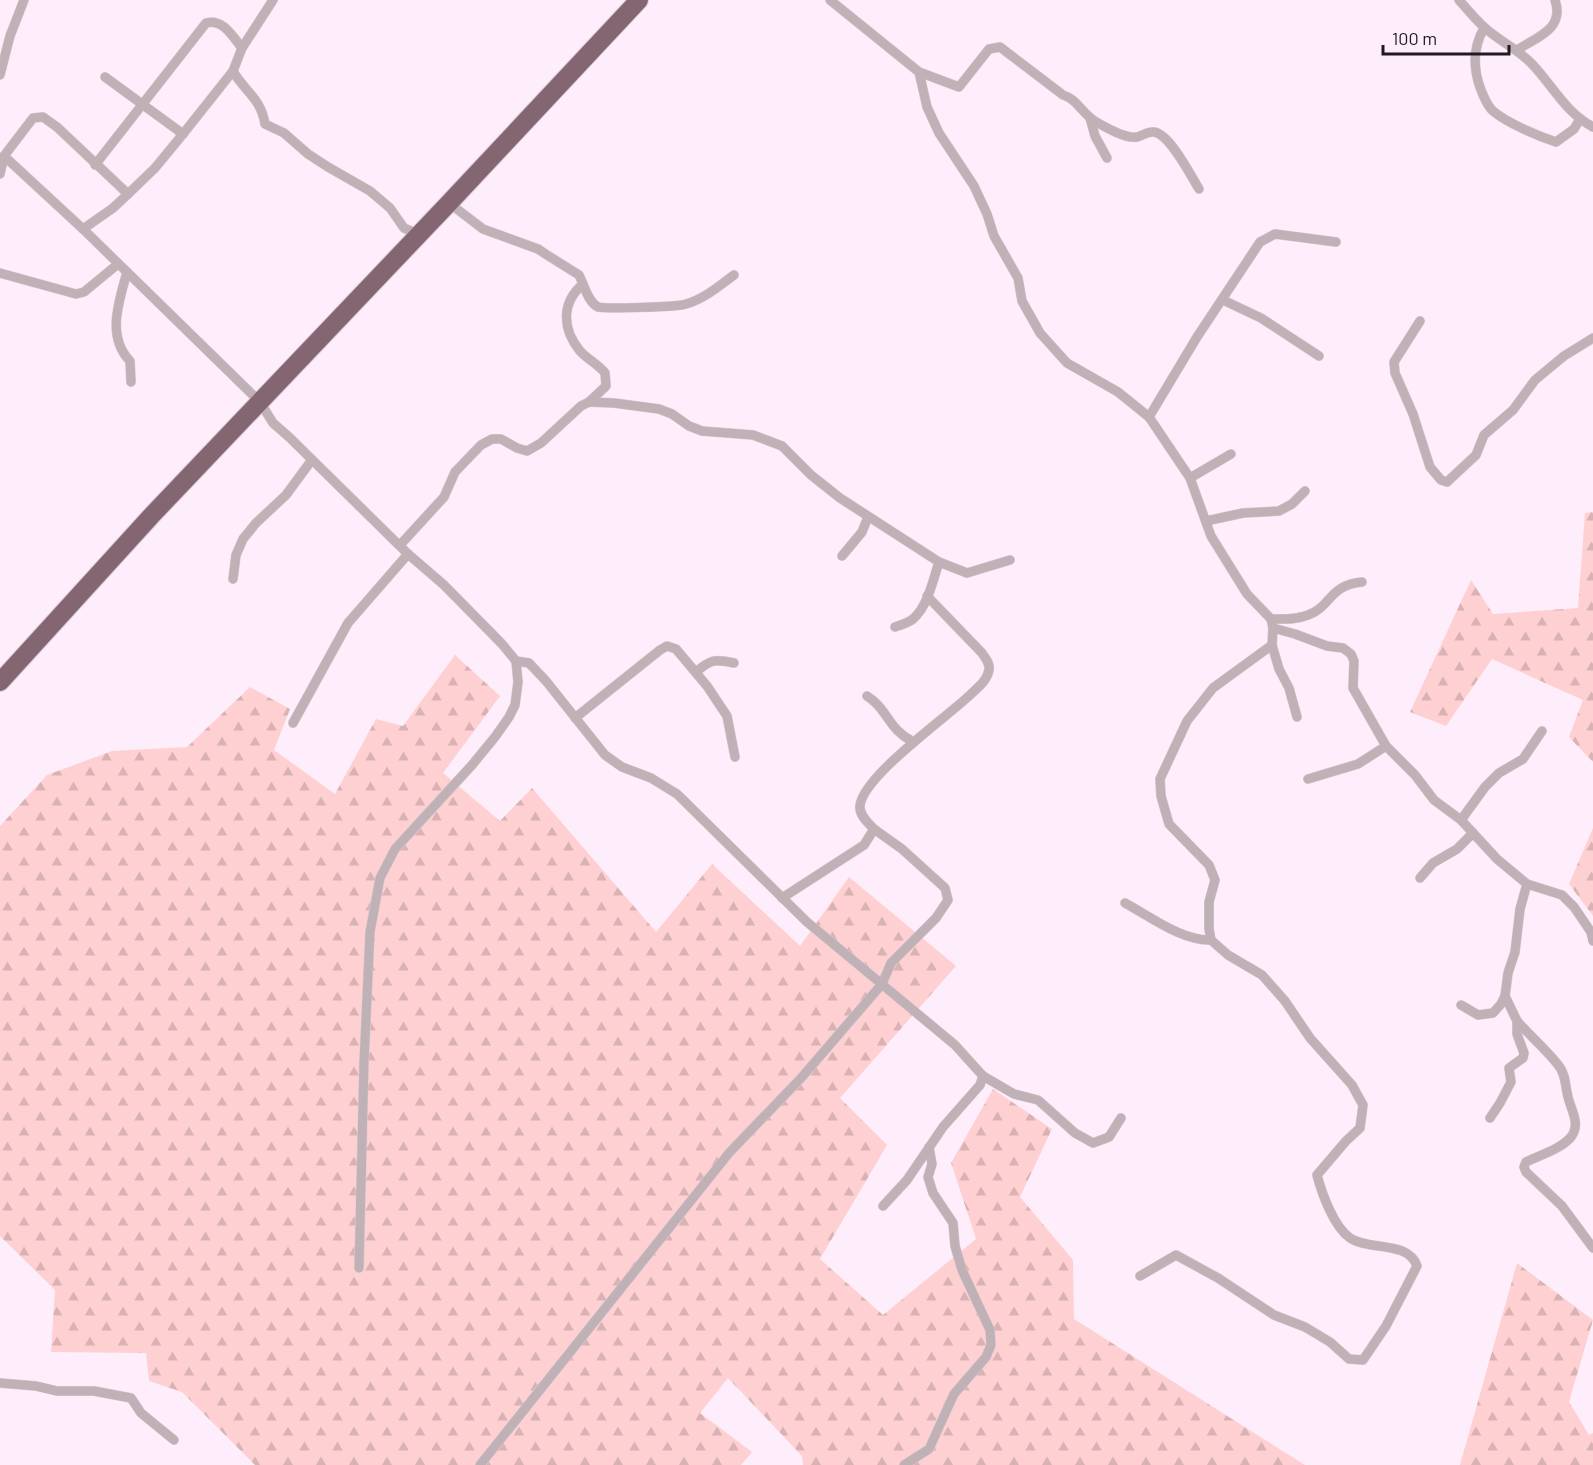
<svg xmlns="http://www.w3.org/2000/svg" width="1593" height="1465" viewBox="0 0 1593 1465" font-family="Barlow,sans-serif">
<defs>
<pattern id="forest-firs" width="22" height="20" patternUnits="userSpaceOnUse" patternTransform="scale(1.5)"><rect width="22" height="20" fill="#fed0d1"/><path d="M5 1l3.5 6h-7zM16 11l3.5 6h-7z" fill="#d9b2b3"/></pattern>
</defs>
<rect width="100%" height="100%" fill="#feeefb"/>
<!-- forest -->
<g fill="url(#forest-firs)">
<polygon points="1593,512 1593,762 1569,737 1583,700 1492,659 1446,726 1410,712 1471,580 1493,614 1578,608 1585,513"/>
<polygon points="455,655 500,696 443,773 500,821 532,788 656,932 712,864 800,946 849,877 956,966 840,1098 887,1145 820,1259 883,1315 976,1239 951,1163 993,1089 1052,1129 1020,1197 1073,1260 1074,1319 1305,1465 803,1465 802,1456 728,1378 700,1413 752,1452 741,1465 255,1465 182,1392 149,1381 146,1353 51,1352 55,1290 0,1236 0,826 47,775 112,751 187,747 250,687 290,709 274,750 335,794 376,719 403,726"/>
<polygon points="1593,828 1593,916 1569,884"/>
<polygon points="1517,1263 1593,1320 1569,1402 1589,1435 1593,1433 1593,1465 1460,1465"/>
</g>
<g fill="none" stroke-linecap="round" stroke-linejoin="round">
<!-- street casing -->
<g stroke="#dbccd8" stroke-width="10">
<g id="street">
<path d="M830 0 919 72 927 107 939 133 974 186 987 214 994 236 1018 278 1022 301 1040 333 1067 363 1118 392 1149 417 1190 478 1211 536 1247 594 1271 619 1273 628 1272 645 1213 688 1187 721 1160 779 1161 796 1169 824 1209 865 1215 880 1209 902V929L1211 940 1228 955 1262 975 1285 1001 1310 1038 1352 1085 1363 1105 1360 1128 1346 1141 1317 1175C1322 1194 1334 1227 1350 1238 1369 1251 1408 1240 1417 1266L1386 1326 1363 1360 1349 1359 1330 1342 1305 1327 1274 1315 1218 1278 1176 1255 1140 1276"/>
<path d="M1459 0C1467 9 1475 19 1484 27 1499 41 1518 49 1532 64 1553 86 1565 112 1593 127"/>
<path d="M1484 28C1472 49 1473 69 1481 90 1484 97 1487 106 1493 111 1507 123 1538 136 1556 142L1574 129 1580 119"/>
<path d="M1517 50C1537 37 1565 29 1555 0"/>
<path d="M233 71C244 91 261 98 265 124L284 133 308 154 328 167 370 191 390 208 404 228 418 234"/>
<path d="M919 72 959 87 989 49 1000 47 1063 95C1078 99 1082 115 1098 123 1107 128 1126 139 1137 137 1142 136 1148 131 1154 132 1170 134 1191 176 1199 189"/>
<polyline points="0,75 10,36 24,0"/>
<polyline points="105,77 183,134"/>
<polyline points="1090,118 1095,136 1107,158"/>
<polyline points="4,156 83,229 260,402 273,423 289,437 408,554 444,585 502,644 516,661 529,663 546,681 605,755 622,767 651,778 677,794 807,922 955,1045 983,1076 1014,1094 1038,1100 1075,1133 1093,1143 1109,1137 1121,1118"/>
<path d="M95 165 206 23C223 18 233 37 242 48"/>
<polyline points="0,174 4,156 33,118 43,117 57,127 128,194"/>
<polyline points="83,229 113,208 128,194 155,168 183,134 233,71 242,48 273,0"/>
<path d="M127 272C119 302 106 336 130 361L131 382"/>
<polyline points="0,273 76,294 84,292 118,264"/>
<path d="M583 284C586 292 590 303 598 307 604 309 679 307 686 304 704 299 719 286 734 275"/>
<polyline points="1223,300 1261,318 1319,356"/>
<polyline points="1420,321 1394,362 1395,373 1413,414 1430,467 1441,480 1447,482 1476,455 1484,435 1513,410 1535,380 1564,356 1593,338"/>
<polyline points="589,402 614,403 659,409 672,414 689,426 702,431 753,435 782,446 811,475 840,498 939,562 967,573 1010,560"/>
<polyline points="1149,417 1197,337 1260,242 1275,234 1336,242"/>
<polyline points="1190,478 1231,454"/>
<polyline points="1206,521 1243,513 1279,511 1292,504 1305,491"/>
<path d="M400 545 444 497 455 472 481 445 492 439H501L517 448 527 451 541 443 581 406 589 402 606 386 605 373C598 364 587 359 580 351 562 329 561 303 583 284L579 275 547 255 538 249 483 229 449 203"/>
<polyline points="842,556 862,532 868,517"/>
<polyline points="233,579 236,555 243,539 256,523 286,495 311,461"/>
<path d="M1271 619C1283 619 1296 620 1308 615 1331 607 1329 585 1362 582"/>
<path d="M895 627C901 625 908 623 913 619 928 606 933 580 939 562"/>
<polyline points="1273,628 1295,634 1327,646 1343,648 1351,654 1354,661 1353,688 1386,746 1415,775 1434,800 1461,820 1497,859 1527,884 1562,895 1574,907 1591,932 1593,941"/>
<polyline points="1272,645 1279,669 1289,688 1297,717"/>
<path d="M696 672C711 659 715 659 734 663"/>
<path d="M867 696C888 709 888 730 914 742"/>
<polyline points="575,718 660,650 667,646 676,649 707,686 727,716 735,757"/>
<polyline points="293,723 348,623 408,554"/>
<polyline points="1308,779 1358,764 1386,746"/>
<polyline points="1461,820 1485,787 1499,773 1523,759 1542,731"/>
<polyline points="1420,878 1433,863 1457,849 1473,833"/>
<path d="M782 898 864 845 874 829C868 823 859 815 860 806 862 777 947 717 970 695 977 688 987 681 989 670 990 663 986 659 982 653L927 596"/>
<path d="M1125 903C1151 917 1182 941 1211 940"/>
<polyline points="1461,1005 1478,1015 1493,1013 1501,1004 1505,996 1508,973 1515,952 1520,909 1527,884"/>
<path d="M1517 1021C1530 1036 1547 1050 1559 1066 1566 1075 1565 1086 1568 1097 1571 1110 1581 1124 1571 1137 1561 1149 1540 1155 1526 1162L1524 1167 1526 1172 1562 1206 1593 1248"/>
<polyline points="1490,1118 1500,1103 1511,1082 1509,1068 1523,1058 1524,1053 1517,1034 1517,1021 1505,996"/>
<polyline points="883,1206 907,1180 943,1127 980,1085 983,1076"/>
<polyline points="359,1268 364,1062 370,932 380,878 395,849 472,765 495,737 509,717 515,705 518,682 516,661"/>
<polyline points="0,1383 36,1386 57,1391 94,1391 131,1398 141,1413 174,1440"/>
<polyline points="480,1465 729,1153 802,1077 882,984 891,963 936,918 948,900 945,888 902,849 874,829"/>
<polyline points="904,1465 929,1449 954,1394 986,1357 991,1345 990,1330 962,1270 955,1246 953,1223 933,1193 928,1177 932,1164 929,1147"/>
</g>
</g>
<!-- highway casing -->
<g stroke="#dbccd8" stroke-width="20">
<polyline id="highway" points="0,682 153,514 449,203 639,0"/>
</g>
<!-- street -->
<use href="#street" stroke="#c0b1b7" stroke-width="9"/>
<!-- highway -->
<use href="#highway" stroke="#836671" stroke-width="18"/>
</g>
<!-- scale -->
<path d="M1383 45v9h126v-9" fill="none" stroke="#231921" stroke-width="3"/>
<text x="1392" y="45" font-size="18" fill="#231921" stroke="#feeefb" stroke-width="4.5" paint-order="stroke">100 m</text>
</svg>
